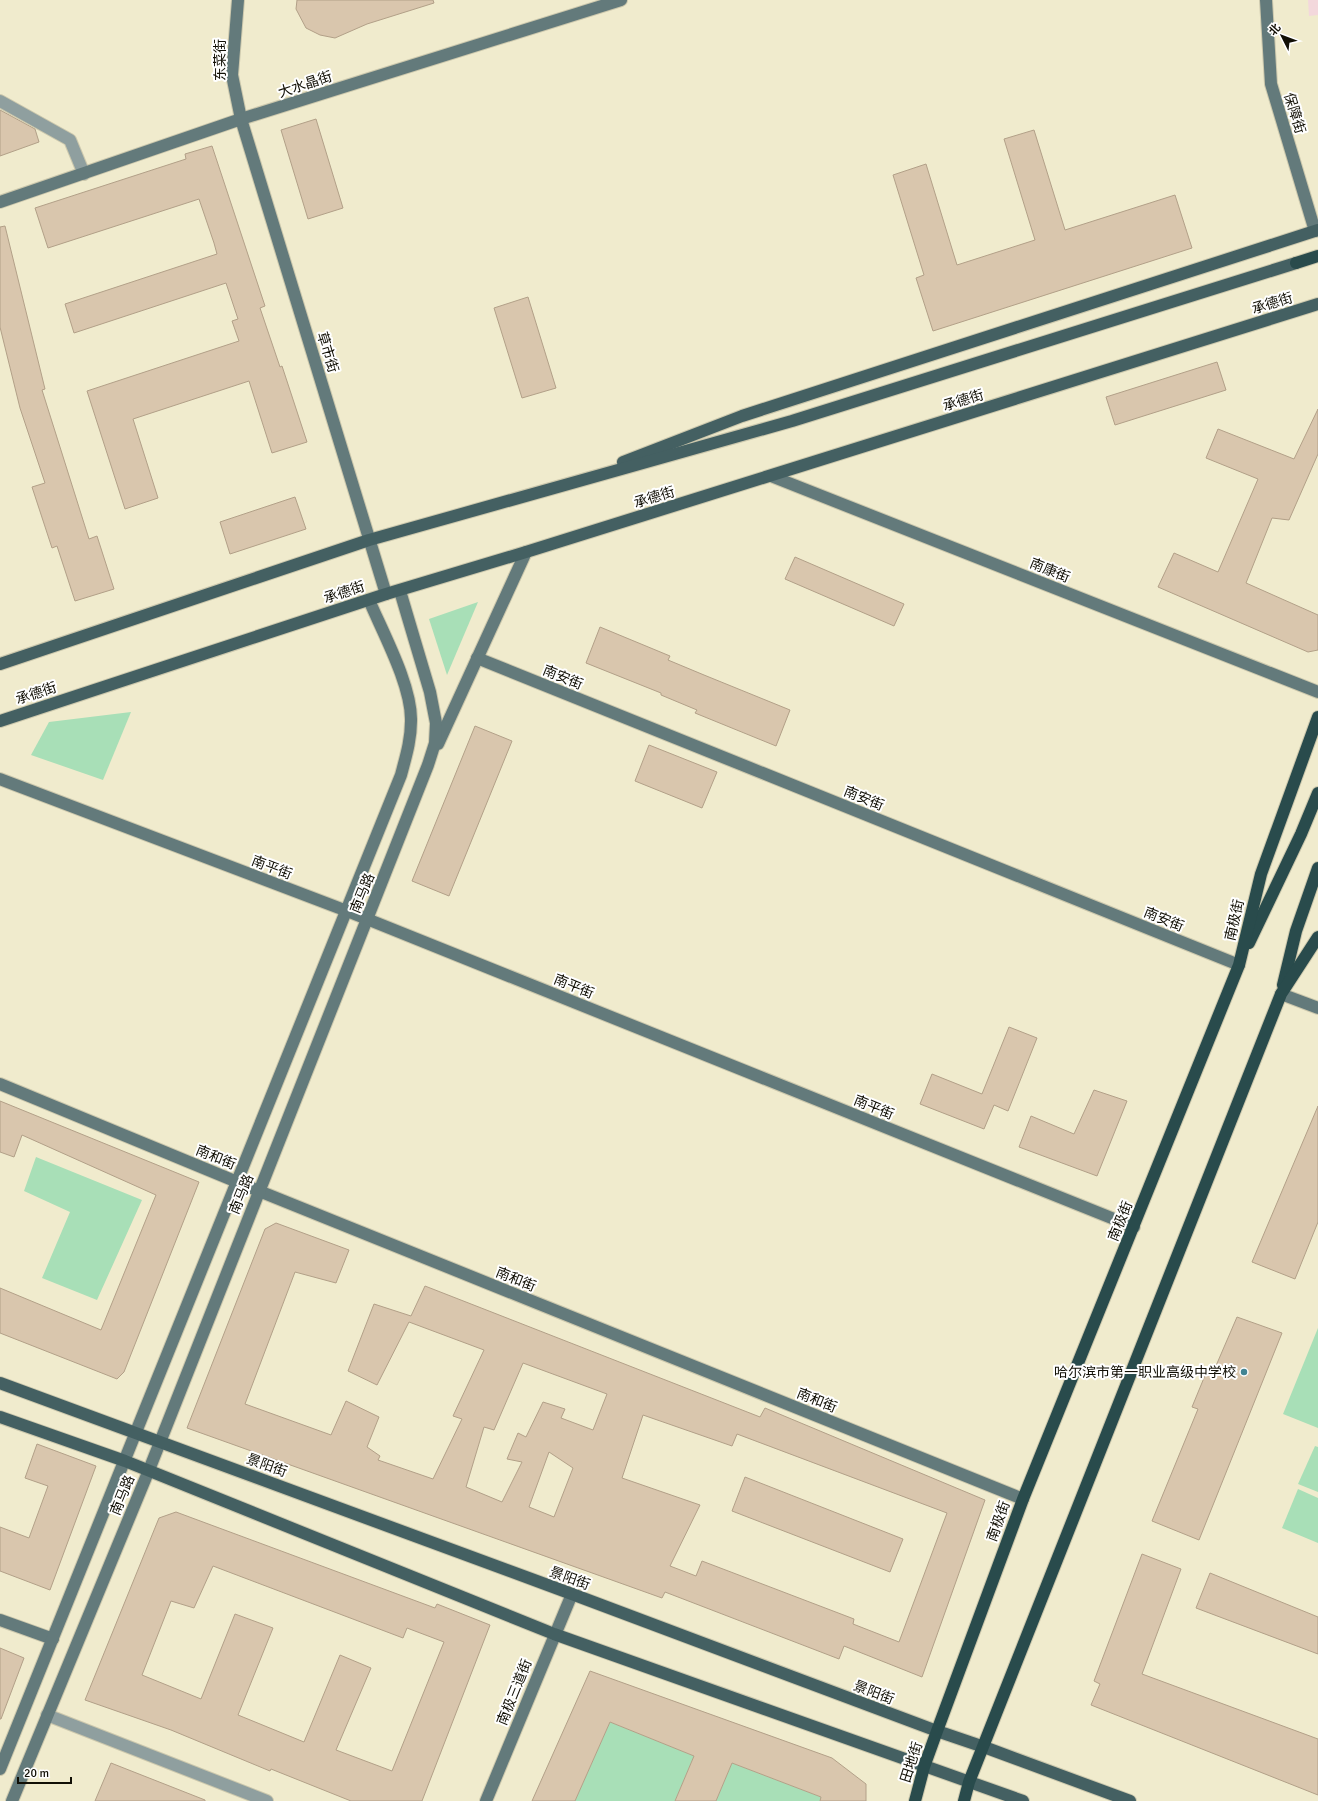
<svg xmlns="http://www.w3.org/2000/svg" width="1318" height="1801" viewBox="0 0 1318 1801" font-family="Signika,'Noto Sans SC',sans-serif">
<rect width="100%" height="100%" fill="#f0ebcd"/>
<!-- medical -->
<polygon fill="#f3d8dc" points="1308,0 1318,0 1318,15 1309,16"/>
<!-- green -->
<g fill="#a8dfb7">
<polygon points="478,602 447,675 429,619"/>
<polygon points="131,712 103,780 31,755 49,722"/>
<polygon points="36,1157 142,1200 97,1300 42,1278 70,1212 24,1191"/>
<polygon points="1318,1328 1318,1428 1283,1414"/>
<polygon points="1315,1446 1318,1447 1318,1492 1298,1484"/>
<polygon points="1298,1489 1318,1498 1318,1543 1282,1528"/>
<polygon points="610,1722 694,1756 675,1801 575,1801"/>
<polygon points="732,1763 821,1797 820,1801 716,1801"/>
</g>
<!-- building -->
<g fill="#d9c6ad" stroke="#b2a088" fill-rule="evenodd">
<polygon points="297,0 433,0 434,3 367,24 335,38 320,35 306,28 296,9"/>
<polygon points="0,110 35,129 39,142 0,156"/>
<polygon points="316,119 343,208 308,219 281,130"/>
<polygon points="1034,130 1065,230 1175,195 1192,248 933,331 916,278 924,275 893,175 926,164 957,265 1035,240 1004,139"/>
<polygon points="212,146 265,306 260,308 280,367 282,366 307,442 272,453 249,381 133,419 158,498 125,509 87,391 239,341 232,321 238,319 226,283 74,333 65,304 217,254 214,243 199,199 48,248 35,208 186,159 185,154"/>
<polygon points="5,226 45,389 42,390 89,539 97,536 114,589 75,601 57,546 52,548 32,487 45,483 20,408 0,327 0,227"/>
<polygon points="528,297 556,388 522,398 494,308"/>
<polygon points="1217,362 1226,390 1115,425 1106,397"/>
<polygon points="1318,409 1318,454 1289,520 1272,518 1246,583 1318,615 1318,650 1308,652 1158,587 1174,553 1218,572 1258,479 1206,458 1218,429 1294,459"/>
<polygon points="295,497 306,529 230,554 220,522"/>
<polygon points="795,557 904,604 894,626 785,579"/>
<polygon points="600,627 670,656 668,660 704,675 790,710 776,746 695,713 697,710 661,695 661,693 586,663"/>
<polygon points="475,726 512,741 449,896 412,881"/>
<polygon points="649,745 717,772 702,808 635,781"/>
<polygon points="1009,1027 1037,1038 1008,1111 994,1105 984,1129 920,1104 932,1074 982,1094"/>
<polygon points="1094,1090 1127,1101 1097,1176 1019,1147 1031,1116 1074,1134"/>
<polygon points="0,1101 199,1182 124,1372 117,1379 0,1333 0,1288 101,1330 156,1195 22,1135 14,1157 0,1152"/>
<polygon points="1318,1106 1318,1222 1295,1279 1252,1262"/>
<path d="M276 1223 349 1250 336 1283 295 1272 245 1404 331 1435 346 1401 379 1417 367 1447 380 1456 378 1460 433 1479 462 1419 453 1416 484 1350 409 1322 377 1385 348 1371 374 1304 411 1316 425 1286 760 1417 765 1408 985 1500 922 1677 844 1646 839 1659 665 1592 662 1598 187 1428 265 1229ZM523 1363 607 1394 593 1430 561 1418 565 1409 543 1402 526 1437 518 1433 507 1459 522 1462 502 1502 466 1487 484 1427 494 1430ZM643 1415 732 1446 737 1434 947 1513 899 1642 853 1624 854 1619 702 1561 696 1576 670 1566 700 1505 622 1478ZM549 1452 573 1468 554 1517 529 1507Z"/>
<polygon points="1237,1317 1282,1333 1199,1540 1152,1521 1198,1409 1192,1407 1206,1373 1212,1375"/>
<polygon points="37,1444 96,1466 50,1590 0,1571 0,1527 29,1538 48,1486 25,1478"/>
<polygon points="745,1477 903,1539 890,1572 732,1511"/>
<path d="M176 1512 435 1608 437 1604 490 1625 422 1801H351L271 1769 270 1771 171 1730 85 1700 159 1518ZM213 1566 403 1638 407 1628 444 1642 392 1771 336 1750 371 1668 340 1655 304 1742 238 1715 273 1628 235 1614 201 1699 142 1675 171 1601 194 1608Z"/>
<polygon points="1142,1554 1181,1569 1142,1674 1318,1739 1318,1795 1091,1705 1100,1684 1094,1681"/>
<polygon points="1210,1573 1318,1617 1318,1654 1196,1608"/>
<polygon points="0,1648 24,1658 1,1719 0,1719"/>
<polygon points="590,1671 832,1758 866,1784 866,1801 820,1801 821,1797 732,1763 716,1801 675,1801 694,1756 610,1722 575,1801 532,1801"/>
<polygon points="111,1763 205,1800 205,1801 95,1801"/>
</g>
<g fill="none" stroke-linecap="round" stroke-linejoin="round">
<!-- street casing -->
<g stroke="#ccc8ad" stroke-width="14">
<g id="street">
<polyline points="0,101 70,140 84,174"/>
<polyline points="47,1715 267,1801"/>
</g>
</g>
<!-- secondary casing -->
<g stroke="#ccc8ad" stroke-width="14">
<g id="secondary">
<polyline points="238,0 232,75 241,119 386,594"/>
<polyline points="1266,0 1271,84 1315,231"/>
<polyline points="0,202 241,119 621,0"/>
<polyline points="771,476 1318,692"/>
<polyline points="477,658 1239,965"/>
<polyline points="438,744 526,552"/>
<polyline points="0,779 347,911 1134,1227"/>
<polyline points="1281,994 1318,1008"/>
<polyline points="0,1084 259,1191 1023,1499"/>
<polyline points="0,1620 53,1639"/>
<path d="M0 1769 401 775C406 756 411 740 411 721 412 686 383 633 369 600"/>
<polyline points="12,1801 149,1470 428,765 435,743 436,723 430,692 400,591"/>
<polyline points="486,1801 572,1594"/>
</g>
</g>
<!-- primary casing -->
<g stroke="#ccc8ad" stroke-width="14">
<g id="primary">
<polyline points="623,462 742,416 1318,230"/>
<polyline points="0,664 369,540 792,421 1296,263"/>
<polyline points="0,721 386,594 526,552 1318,304"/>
<polyline points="0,1383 572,1594 937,1731 984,1747 1130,1801"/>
<polyline points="0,1417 125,1461 554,1634 1023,1801"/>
</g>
</g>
<!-- highway casing -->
<g stroke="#ccc8ad" stroke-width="14">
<g id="highway">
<polyline points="1296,263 1318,256"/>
<polyline points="1249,943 1301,834 1318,793"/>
<polyline points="1283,985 1296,931 1318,868"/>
<polyline points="915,1801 924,1767 937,1731 1023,1499 1239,965 1261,874 1318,717"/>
<polyline points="964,1801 969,1782 1281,994 1318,937"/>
</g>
</g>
<!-- street -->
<use href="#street" stroke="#8f9f9f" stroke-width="12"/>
<!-- secondary -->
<use href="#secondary" stroke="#637a7b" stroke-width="12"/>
<!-- primary -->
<use href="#primary" stroke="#446062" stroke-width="12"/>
<!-- highway -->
<use href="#highway" stroke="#294b4c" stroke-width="12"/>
</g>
<!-- markers -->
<circle fill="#418493" stroke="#fff" stroke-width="1.5" cx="1244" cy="1372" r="4"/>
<g text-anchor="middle" stroke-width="4" stroke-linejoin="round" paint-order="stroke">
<!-- street labels -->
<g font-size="14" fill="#110f05" stroke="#fff">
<text transform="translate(220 60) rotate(-90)" y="5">东菜街</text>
<text transform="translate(305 84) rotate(-18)" y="5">大水晶街</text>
<text transform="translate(1295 113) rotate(73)" y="5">保障街</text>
<text transform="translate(1272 303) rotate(-17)" y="5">承德街</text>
<text transform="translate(328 352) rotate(73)" y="5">草市街</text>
<text transform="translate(963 400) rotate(-17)" y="5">承德街</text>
<text transform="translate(654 497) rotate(-17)" y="5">承德街</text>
<text transform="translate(1050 570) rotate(22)" y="5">南康街</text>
<text transform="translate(344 592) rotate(-18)" y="5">承德街</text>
<text transform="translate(563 677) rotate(22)" y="5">南安街</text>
<text transform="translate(36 693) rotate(-18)" y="5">承德街</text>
<text transform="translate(864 798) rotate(22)" y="5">南安街</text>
<text transform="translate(272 867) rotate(21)" y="5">南平街</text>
<text transform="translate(362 893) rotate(-68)" y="5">南马路</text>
<text transform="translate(1164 919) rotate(22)" y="5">南安街</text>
<text transform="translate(1234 920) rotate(-77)" y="5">南极街</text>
<text transform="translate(574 986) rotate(22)" y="5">南平街</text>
<text transform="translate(874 1107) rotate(22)" y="5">南平街</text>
<text transform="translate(216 1157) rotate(22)" y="5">南和街</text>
<text transform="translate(241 1194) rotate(-68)" y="5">南马路</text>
<text transform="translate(1120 1221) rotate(-68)" y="5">南极街</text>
<text transform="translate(516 1279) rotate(22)" y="5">南和街</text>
<text transform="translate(817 1400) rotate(22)" y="5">南和街</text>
<text transform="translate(267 1465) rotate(20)" y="5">景阳街</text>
<text transform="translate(122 1495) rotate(-68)" y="5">南马路</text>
<text transform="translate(998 1521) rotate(-70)" y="5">南极街</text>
<text transform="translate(570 1578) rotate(20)" y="5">景阳街</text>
<text transform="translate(514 1692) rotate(-68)" y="5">南极三道街</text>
<text transform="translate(874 1692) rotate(21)" y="5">景阳街</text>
<text transform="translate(911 1762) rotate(-72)" y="5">田地街</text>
</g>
<!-- poi labels -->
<g font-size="14" fill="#110f05" stroke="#fff" text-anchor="end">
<text x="1236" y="1377">哈尔滨市第一职业高级中学校</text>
</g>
</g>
<!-- north arrow -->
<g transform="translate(1282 36) rotate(312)" stroke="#ffffff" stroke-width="3" paint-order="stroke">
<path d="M0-3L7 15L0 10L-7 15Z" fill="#110f05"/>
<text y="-6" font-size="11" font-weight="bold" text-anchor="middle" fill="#110f05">北</text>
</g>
<!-- scale -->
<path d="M18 1777v6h53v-6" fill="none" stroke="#110f05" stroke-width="2"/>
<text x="24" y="1777" font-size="12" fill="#110f05" stroke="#ffffff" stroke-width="3" paint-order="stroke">20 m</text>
</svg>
